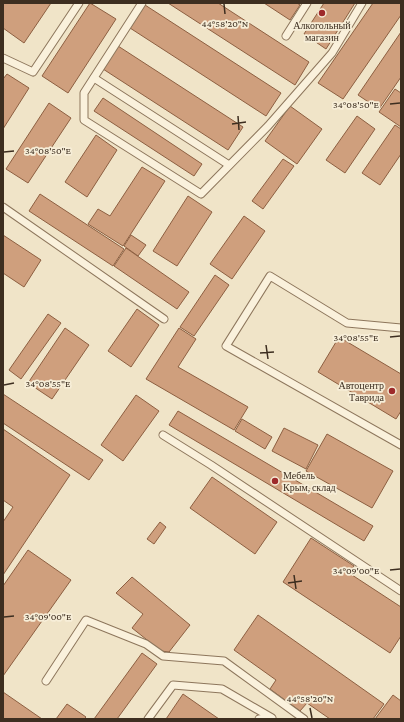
<svg xmlns="http://www.w3.org/2000/svg" width="404" height="722" viewBox="0 0 404 722" font-family="'Crimson Pro',serif">
<rect width="100%" height="100%" fill="#f0e4c8"/>
<!-- building -->
<g fill="#cf9f7d" stroke="#8d5f41">
<polygon points="3,3 51,3 24,43 3,28"/>
<polygon points="90,3 116,19 68,93 42,76"/>
<polygon points="168,3 218,3 309,62 295,85"/>
<polygon points="264,3 297,3 300,5 290,20"/>
<polygon points="324,3 355,3 326,49 304,34"/>
<polygon points="373,3 401,3 401,15 343,99 318,83"/>
<polygon points="145,5 281,93 266,116 130,28"/>
<polygon points="401,32 401,77 379,109 358,95"/>
<polygon points="118,46 243,127 228,150 103,69"/>
<polygon points="7,74 29,88 3,129 3,79"/>
<polygon points="395,89 401,93 401,127 379,112"/>
<polygon points="103,98 202,164 194,176 94,111"/>
<polygon points="49,103 71,118 28,183 6,169"/>
<polygon points="290,106 322,129 297,164 265,141"/>
<polygon points="357,116 375,129 345,173 326,160"/>
<polygon points="395,125 401,129 401,154 380,185 362,173"/>
<polygon points="96,135 117,150 87,197 65,182"/>
<polygon points="283,159 294,166 263,209 252,201"/>
<polygon points="142,167 165,181 123,246 88,224 98,209 110,216"/>
<polygon points="40,194 124,249 113,266 29,211"/>
<polygon points="188,196 212,212 177,266 153,251"/>
<polygon points="244,216 265,231 232,279 210,264"/>
<polygon points="3,235 41,260 24,287 3,273"/>
<polygon points="131,235 146,245 138,256 124,246"/>
<polygon points="126,248 189,292 177,309 114,266"/>
<polygon points="215,275 229,285 194,336 180,327"/>
<polygon points="137,309 159,325 131,367 108,351"/>
<polygon points="48,314 61,323 21,379 9,370"/>
<polygon points="65,328 89,345 52,399 28,383"/>
<polygon points="179,328 196,339 178,367 248,407 234,430 146,379"/>
<polygon points="339,337 401,374 401,411 396,419 318,372"/>
<polygon points="3,394 103,460 89,480 3,423"/>
<polygon points="136,395 159,411 123,461 101,445"/>
<polygon points="178,411 373,526 364,541 169,425"/>
<polygon points="242,419 272,437 265,449 235,431"/>
<polygon points="284,428 318,445 306,469 272,451"/>
<polygon points="3,429 70,475 3,575 3,522 13,507 3,500"/>
<polygon points="327,434 393,471 372,508 306,471"/>
<polygon points="212,477 277,522 255,554 190,508"/>
<polygon points="160,522 166,527 154,544 147,539"/>
<polygon points="311,538 354,566 349,573 401,607 401,636 390,653 283,582"/>
<polygon points="28,550 71,580 3,676 3,586"/>
<polygon points="132,577 190,625 169,652 161,651 132,628 143,614 116,593"/>
<polygon points="258,615 384,704 373,719 330,719 307,703 300,711 270,689 276,680 234,650"/>
<polygon points="142,653 157,664 117,719 94,719"/>
<polygon points="3,692 42,719 3,719"/>
<polygon points="183,694 219,719 166,719"/>
<polygon points="393,695 401,701 401,719 375,719"/>
<polygon points="67,704 86,717 84,719 56,719"/>
</g>
<g fill="none" stroke-linecap="round" stroke-linejoin="round">
<!-- lane casing -->
<g stroke="#8d765c" stroke-width="9">
<g id="lane">
<polyline points="142,3 84,93 84,120 201,194 268,126 332,53 362,3"/>
<polyline points="286,36 307,3"/>
<polyline points="3,58 33,72 79,3"/>
<polyline points="94,78 229,165"/>
<polyline points="3,207 164,319"/>
<polyline points="401,328 347,323 270,276 226,346 401,445"/>
<polyline points="163,435 211,465 401,591"/>
<polyline points="46,681 86,620 146,644 163,656 224,661 304,719"/>
<polyline points="148,719 173,685 222,689 272,718"/>
<polyline points="259,719 265,718 271,718"/>
</g>
</g>
<!-- lane -->
<use href="#lane" stroke="#faf1dc" stroke-width="7"/>
</g>
<!-- ticks -->
<path fill="none" stroke="#3d2e20" stroke-width="1.5" d="M224 4 225 14M390 104 400 103M238 116 239 130M232 124 246 122M4 152 14 151M390 337 400 336M266 345 268 359M260 353 274 352M4 385 14 383M390 570 400 569M294 575 296 589M288 583 302 581M4 617 14 616M310 708 312 718"/>
<!-- markers -->
<g fill="#9e2a2b" stroke="#f7eed8" stroke-width="1.5">
<circle cx="322" cy="13" r="4"/>
<circle cx="392" cy="391" r="4"/>
<circle cx="275" cy="481" r="4"/>
</g>
<g text-anchor="middle" stroke-width="3.5" stroke-linejoin="round" paint-order="stroke">
<!-- poi labels -->
<g font-size="10" fill="#3d2e20" stroke="#f7eed8">
<text x="322" y="29">Алкогольный<tspan x="322" dy="12">магазин</tspan></text>
<text x="384" y="389" text-anchor="end">Автоцентр<tspan x="384" dy="12">Таврида</tspan></text>
<text x="283" y="479" text-anchor="start">Мебель<tspan x="283" dy="12">Крым, склад</tspan></text>
</g>
</g>
<g font-size="10" text-anchor="middle" fill="#3d2e20" stroke="#f7eed8" stroke-width="3.5" stroke-linejoin="round" paint-order="stroke">
<text x="225" y="27">44°58'20"N</text>
<text x="356" y="108">34°08'50"E</text>
<text x="48" y="154">34°08'50"E</text>
<text x="356" y="341">34°08'55"E</text>
<text x="48" y="387">34°08'55"E</text>
<text x="356" y="574">34°09'00"E</text>
<text x="48" y="620">34°09'00"E</text>
<text x="310" y="702">44°58'20"N</text>
</g>
<!-- border -->
<rect width="404" height="722" fill="none" stroke="#3d2e20" stroke-width="8"/>
</svg>
